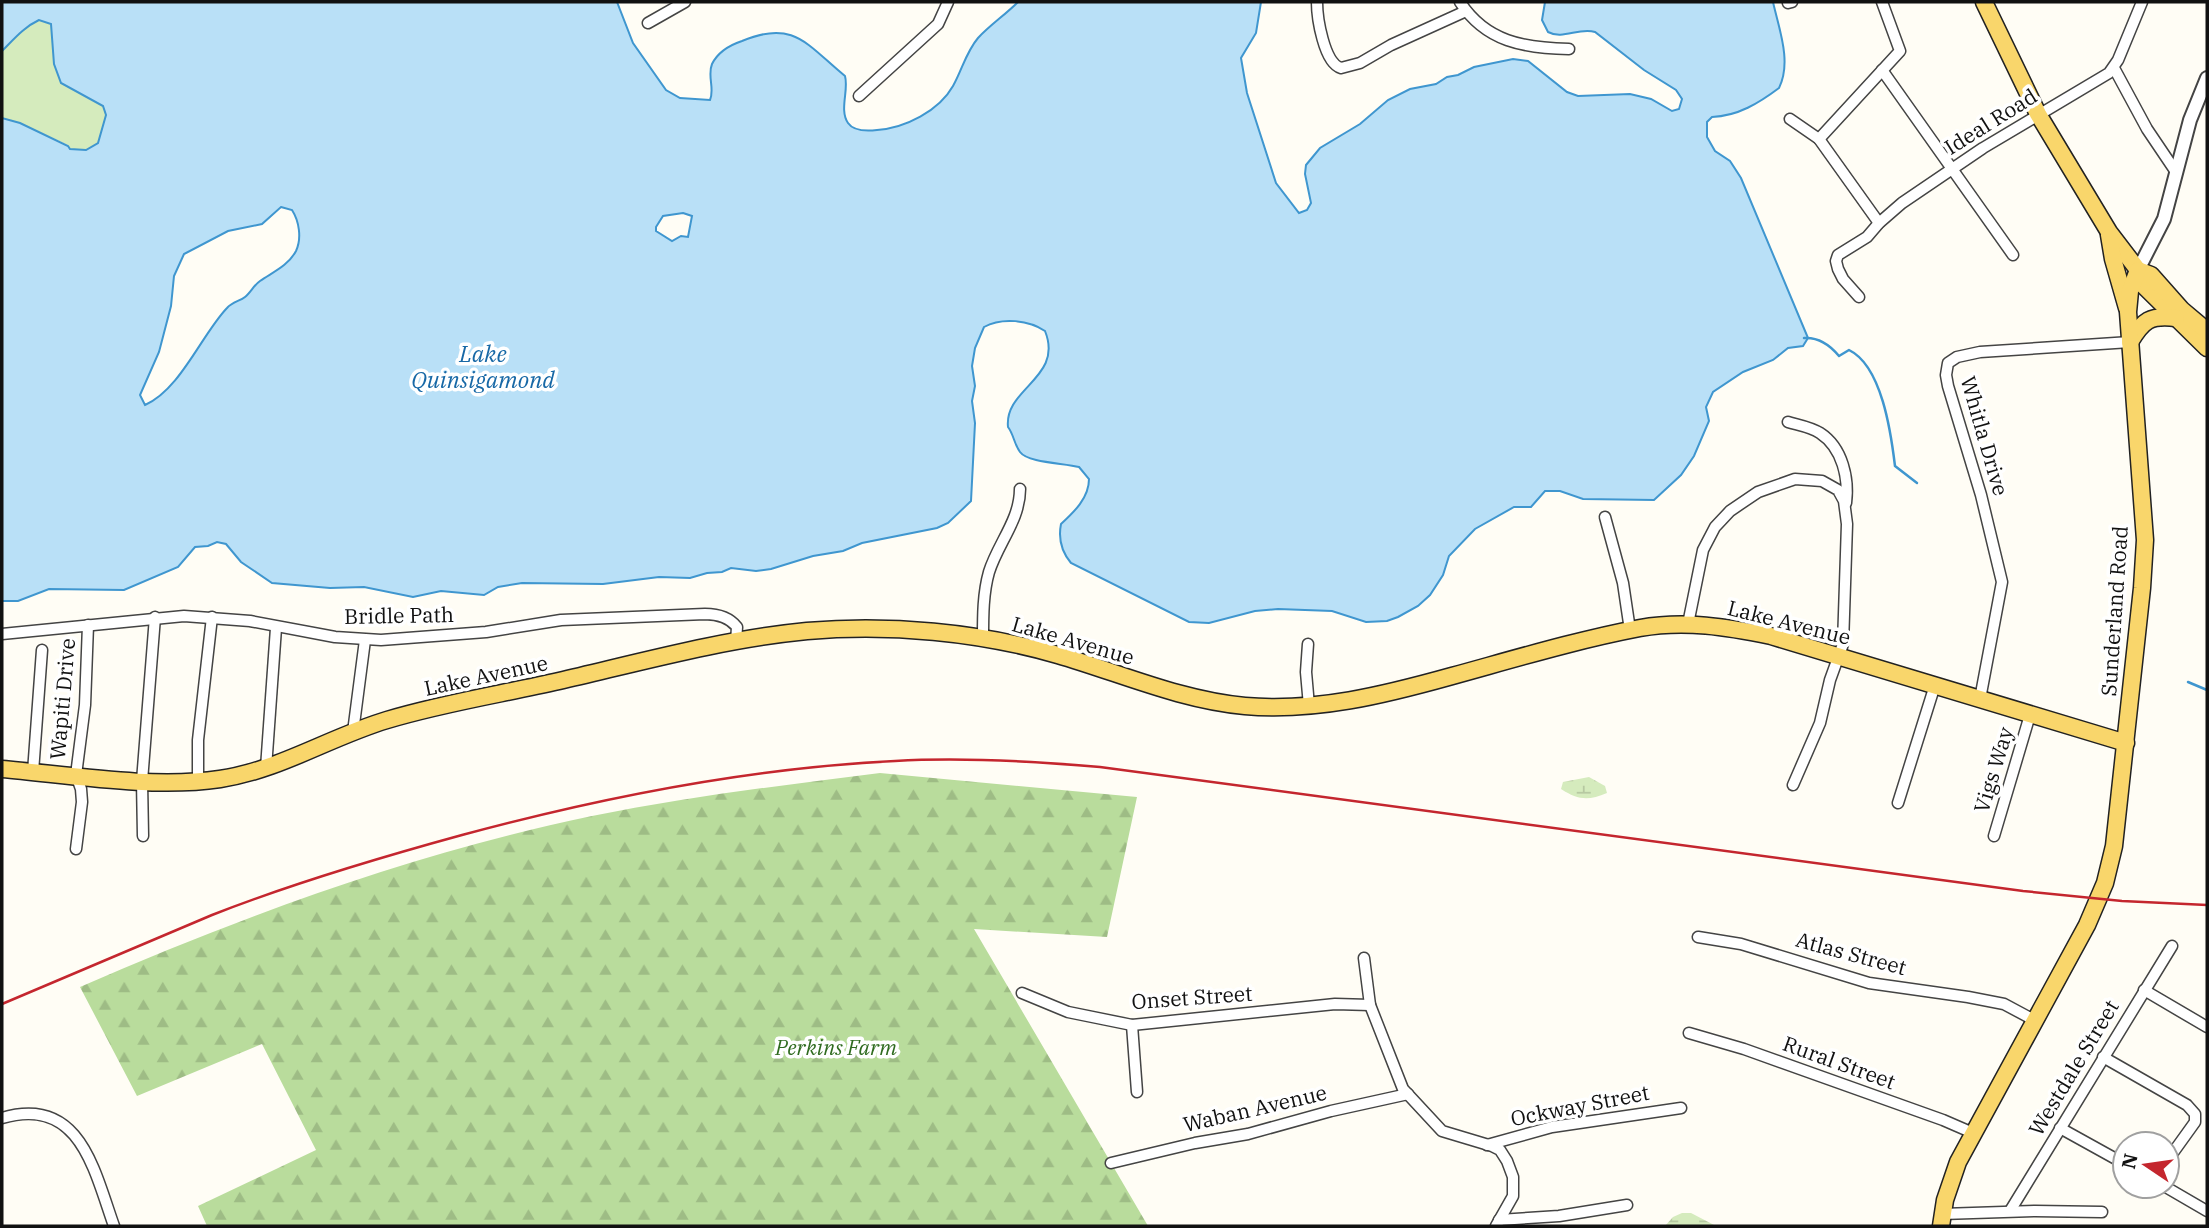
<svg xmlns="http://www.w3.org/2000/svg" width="2209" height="1228" viewBox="0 0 2209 1228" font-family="'IBM Plex Serif',serif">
<defs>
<pattern id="forest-firs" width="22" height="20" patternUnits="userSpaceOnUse" patternTransform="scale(1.75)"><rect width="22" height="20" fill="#b9dc9c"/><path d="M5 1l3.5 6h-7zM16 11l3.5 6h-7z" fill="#9ebc85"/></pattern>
<pattern id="wetland-marsh" width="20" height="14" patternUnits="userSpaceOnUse" patternTransform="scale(1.75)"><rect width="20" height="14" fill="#d5ebbd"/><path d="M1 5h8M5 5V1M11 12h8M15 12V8" fill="none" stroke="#b6c8a1"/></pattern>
</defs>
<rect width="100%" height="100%" fill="#fffdf5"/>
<!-- green -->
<path fill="#d5ebbd" d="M39 19 51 24 54 64 61 83 103 106 106 115 98 143 86 150 70 149 68 145 20 123 2 118V51C14 39 24 27 39 19Z"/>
<!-- forest -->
<path fill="url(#forest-firs)" d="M880 773 1137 797 1107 937 974 929 1148 1226H207L198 1206 316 1150 262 1044 137 1096 80 987C245 915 415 853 592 816 687 797 783 785 880 773Z"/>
<!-- wetland -->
<g fill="url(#wetland-marsh)">
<path d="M1589 777 1605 786 1607 793C1588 801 1578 800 1561 789L1563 782Z"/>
<polygon points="1682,1213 1691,1213 1716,1226 1665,1226 1673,1217"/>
</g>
<!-- water -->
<path fill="#b9e0f7" stroke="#3f96cf" stroke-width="2" fill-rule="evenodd" d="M2 2H617L633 43 666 90 680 98 710 100C715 89 707 76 712 64 718 52 730 45 742 41 794 19 807 45 845 76 849 90 839 110 848 123 854 132 868 131 877 130 905 128 939 111 953 86 962 70 966 52 978 38 990 25 1005 15 1018 2H1261L1256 33 1241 58 1247 93 1276 183 1299 213 1307 210 1311 203 1305 174 1306 165 1320 148 1360 124 1388 100 1410 89 1436 84 1447 77 1458 75 1474 67 1513 59 1528 61 1567 92 1578 96 1630 94 1651 99 1672 111 1679 109 1682 99 1676 90 1644 70 1595 32C1579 27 1563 40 1548 32L1542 20 1545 2H1773C1779 29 1792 62 1779 88 1759 103 1738 116 1712 117L1707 122V137L1715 151 1730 161 1741 178 1808 338 1803 346 1788 348 1773 360 1743 372 1713 392 1706 407 1709 421 1694 456 1681 475 1654 500 1583 499 1560 491H1545L1531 507H1514L1475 529 1449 556 1443 575 1430 595 1418 606 1398 617 1387 621 1366 622 1332 611 1278 609 1255 611 1209 623 1189 622 1071 563C1061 551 1058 539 1061 524 1074 512 1089 498 1089 479L1079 467C1065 463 1028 463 1020 452 1014 444 1014 435 1008 427 1004 388 1064 378 1045 331 1029 320 1002 317 984 327L975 348 972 366 975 386 972 401 975 423 971 501 948 523 937 528 862 543 843 551 813 556 771 569 756 571 731 568 722 572 707 573 690 578 659 577 603 584 522 583 498 587 484 595 441 591 413 597 364 587 330 588 272 583 241 562 226 544 217 542 208 546 195 547 178 567 124 590 49 589 18 601H2V118L20 123 68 146 70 149 86 150 98 143 106 115 103 106 61 83 54 64 51 24 39 20C24 27 14 39 2 51ZM281 207 292 210C299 221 302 238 296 251 288 266 273 272 260 281 254 285 251 292 245 297 240 301 232 302 227 308 202 334 180 390 145 405L140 395 159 352 171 306 174 276 184 254 228 231 262 224ZM683 213 692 216 688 237 681 236 672 241 656 231V227L663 216Z"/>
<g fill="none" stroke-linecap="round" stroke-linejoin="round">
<!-- stream -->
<g stroke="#3f96cf" stroke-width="2.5">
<path d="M1804 338C1819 337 1830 345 1839 356L1849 350C1882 366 1891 433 1895 466L1917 483"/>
<polyline points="2188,682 2207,690"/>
</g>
<!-- minor casing -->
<g stroke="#444" stroke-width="13">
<g id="minor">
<path d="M1317 2C1317 18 1324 63 1341 68L1360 63 1391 45 1466 11"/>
<path d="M1460 2C1486 42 1524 48 1569 49"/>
<polyline points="1788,3 1792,2"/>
<polyline points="648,23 685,2"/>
<polyline points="2114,68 2147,129 2176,172"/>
<polyline points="1882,70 2013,255"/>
<polyline points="859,96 938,24 948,2"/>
<polyline points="1790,119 1819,139 1879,223"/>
<polyline points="1819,139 1900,51 1882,2"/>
<polyline points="1859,297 1843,279 1838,269 1836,261 1838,255 1867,237 1879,223 1902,203 1983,148 2109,73 2118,60 2142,2"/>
<path d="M1788 422C1798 425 1811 427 1820 433 1843 448 1849 479 1846 503"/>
<polyline points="1605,517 1623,583 1630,630"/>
<polyline points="1688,624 1703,550 1715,527 1730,511 1758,492 1795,479 1822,481 1838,490 1844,501 1847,524 1843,644 1830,680 1820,723 1793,785"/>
<path d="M2 634 184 616 250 621 335 637 381 640 486 632 561 620 705 614C717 614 729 617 737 627L736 642"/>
<path d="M983 638C983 616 983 593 989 572 998 543 1020 520 1020 489"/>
<polyline points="1308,644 1306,672 1309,706"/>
<polyline points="1980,699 2002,582 1981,495 1948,386 1946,375 1948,363 1957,357 1980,352 2130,342"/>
<polyline points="353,732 365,640"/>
<polyline points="266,768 276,628"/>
<polyline points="33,772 42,650"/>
<polyline points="198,781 198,740 212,617"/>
<polyline points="1898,803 1935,685"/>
<polyline points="143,836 142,781 155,617"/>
<polyline points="1994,836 2030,715"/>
<polyline points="76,849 82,802 81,789 76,775 85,705 88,625"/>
<polyline points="1698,937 1741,944 1869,983 1968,997 2004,1004 2034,1020"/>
<polyline points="1364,958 1370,1005 1403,1089 1442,1131 1492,1146 1500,1150 1507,1161 1513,1177 1513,1196 1496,1226"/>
<polyline points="2144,990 2207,1027"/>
<polyline points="1022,993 1068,1012 1132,1025 1335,1004 1370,1005"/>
<polyline points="1132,1025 1137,1092"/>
<polyline points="1689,1033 1744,1049 1943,1120 1973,1133"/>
<polyline points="2103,1057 2187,1105 2195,1114 2195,1122 2167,1161"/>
<path d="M2 1118C80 1095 94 1170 114 1226"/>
<polyline points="2060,1128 2125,1164"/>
<polyline points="1487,1145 1552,1127 1681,1108"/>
<polyline points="1111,1163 1195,1143 1248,1134 1331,1111 1408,1094"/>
<polyline points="2164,1186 2207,1211"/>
<polyline points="2010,1211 2172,946"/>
<polyline points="1942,1214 2035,1211 2102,1212"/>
<polyline points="1499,1220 1559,1216 1627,1205"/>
</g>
</g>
<!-- tertiary casing -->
<g stroke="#444" stroke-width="16">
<polyline id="tertiary" points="2138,270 2164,219 2190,120 2207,78"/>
</g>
<!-- primary casing -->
<g stroke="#222" stroke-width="19">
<g id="primary">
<polyline points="1984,2 2038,114 2109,232 2138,270 2143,285 2207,348"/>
<polyline points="2109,235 2113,259 2127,308"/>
<polyline points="2138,270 2151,275 2182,310 2207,331"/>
<path d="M2130 342C2143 320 2150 315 2176 318"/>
<path d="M2 769C70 775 154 789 220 779 280 770 330 737 387 720 443 703 502 694 559 681 641 662 724 639 807 631 890 624 978 632 1058 655 1120 673 1180 700 1245 706 1316 712 1384 695 1452 676 1514 659 1577 640 1640 628 1685 620 1727 627 1771 636L2126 743"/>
<polyline points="1941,1226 1945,1200 1958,1162 2087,925 2105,883 2114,846 2142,588 2145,540 2128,312 2130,291 2138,270"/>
</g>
</g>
<!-- minor -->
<use href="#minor" stroke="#fff" stroke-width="10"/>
<!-- tertiary -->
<use href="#tertiary" stroke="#fff" stroke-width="12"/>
<!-- primary -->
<use href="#primary" stroke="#f9d66b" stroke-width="16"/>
<!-- rail -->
<path stroke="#c4262e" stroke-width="2.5" d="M2 1004C72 974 142 944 212 915 293 883 378 858 462 835 603 797 749 768 895 761 963 757 1032 761 1100 767L2023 891 2122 901 2207 905"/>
</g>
<g text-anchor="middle" stroke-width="7" stroke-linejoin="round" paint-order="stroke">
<!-- street labels -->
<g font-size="21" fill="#111" stroke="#fff">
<text transform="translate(1991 122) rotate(-32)" y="7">Ideal Road</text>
<text transform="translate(1984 436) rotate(74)" y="7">Whitla Drive</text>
<text transform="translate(2115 611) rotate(-86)" y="7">Sunderland Road</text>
<text transform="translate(399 616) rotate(-1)" y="7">Bridle Path</text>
<text transform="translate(1789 623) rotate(14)" y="7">Lake Avenue</text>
<text transform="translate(1073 641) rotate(16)" y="7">Lake Avenue</text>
<text transform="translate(486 676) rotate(-12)" y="7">Lake Avenue</text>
<text transform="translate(63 699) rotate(-85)" y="7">Wapiti Drive</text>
<text transform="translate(1994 770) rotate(-73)" y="7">Vigs Way</text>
<text transform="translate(1851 954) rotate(15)" y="7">Atlas Street</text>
<text transform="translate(1192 998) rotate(-4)" y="7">Onset Street</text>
<text transform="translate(1839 1063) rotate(20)" y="7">Rural Street</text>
<text transform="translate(2074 1068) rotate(-59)" y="7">Westdale Street</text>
<text transform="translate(1580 1106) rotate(-11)" y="7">Ockway Street</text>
<text transform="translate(1255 1109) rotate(-13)" y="7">Waban Avenue</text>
</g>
<!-- park labels -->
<g font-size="21" font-style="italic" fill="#2f6b1f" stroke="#fff">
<text x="836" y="1055">Perkins Farm</text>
</g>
<!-- water labels -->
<g font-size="23" font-style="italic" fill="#1768a6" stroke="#fff">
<text x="483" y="362">Lake<tspan x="483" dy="26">Quinsigamond</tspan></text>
</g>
</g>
<!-- border -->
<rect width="2209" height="1228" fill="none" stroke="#111111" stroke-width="7"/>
<!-- north arrow -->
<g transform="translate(2146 1165) rotate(283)"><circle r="33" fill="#ffffff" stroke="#a0a0a0" stroke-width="2"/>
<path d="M0-5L12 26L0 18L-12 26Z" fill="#c4262e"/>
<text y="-10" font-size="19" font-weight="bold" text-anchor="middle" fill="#111111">N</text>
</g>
</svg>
